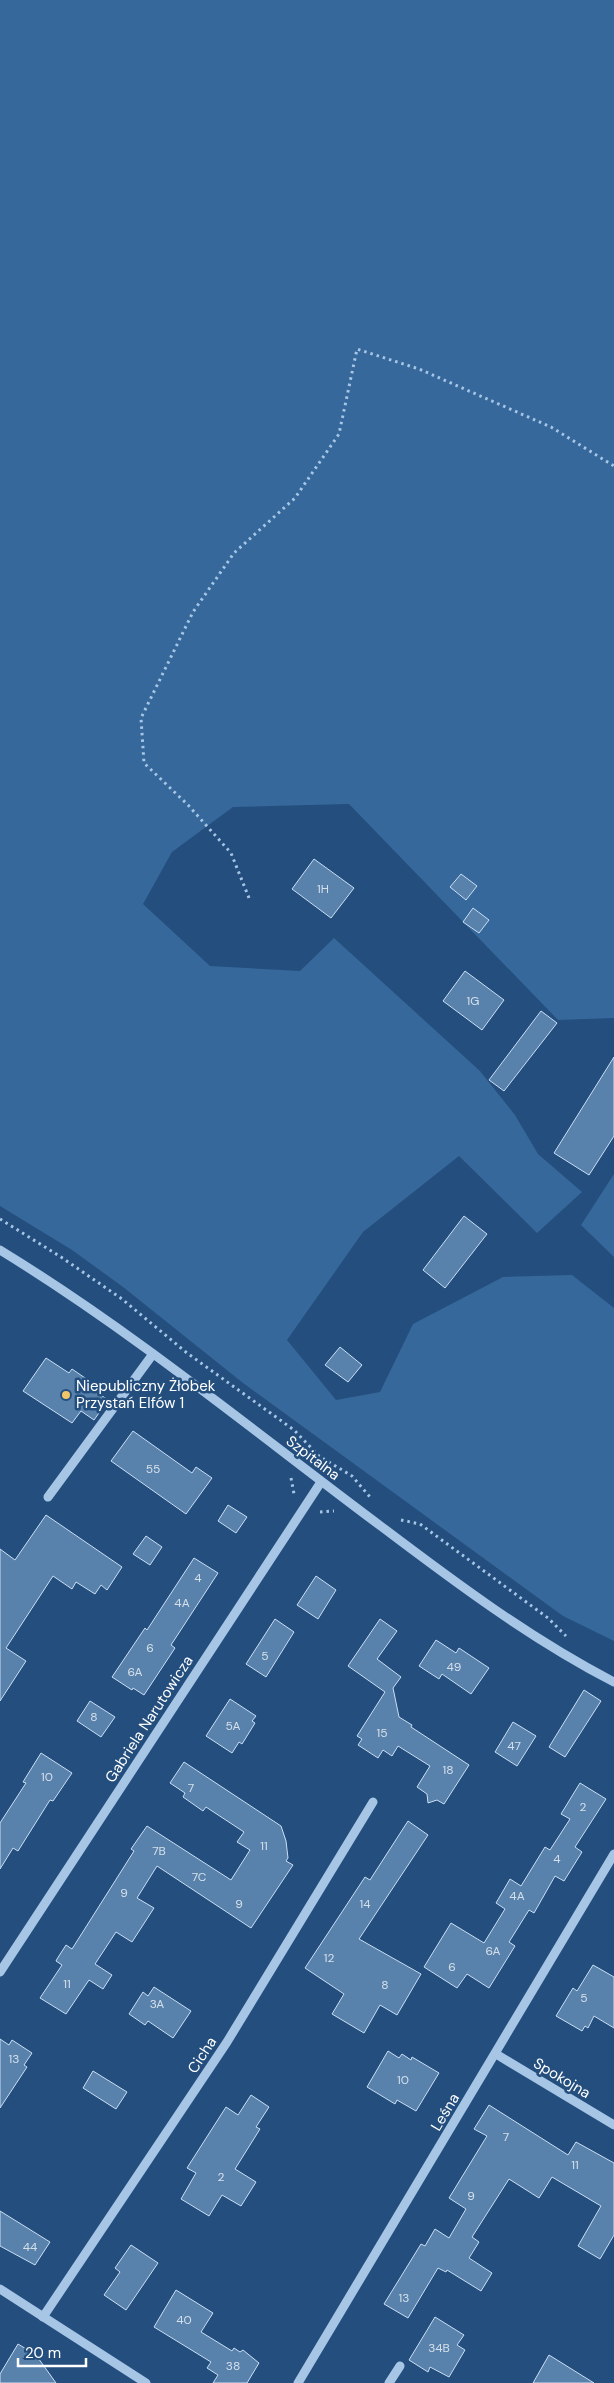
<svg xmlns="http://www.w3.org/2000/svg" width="614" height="2383" viewBox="0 0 614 2383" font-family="'DM Sans',sans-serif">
<rect width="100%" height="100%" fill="#234e7d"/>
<!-- green -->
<g fill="#36689b">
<polygon points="0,0 614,0 614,1018 558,1020 349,804 233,807 172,852 143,904 210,966 300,971 334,938 480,1071 515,1115 538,1154 582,1192 537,1233 459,1156 363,1232 287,1340 336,1400 380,1392 413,1324 503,1277 572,1275 614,1308 614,1641 563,1616 243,1383 123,1287 72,1250 0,1206"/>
<polygon points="614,1174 614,1257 581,1225"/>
</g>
<!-- building -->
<g fill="#5881ac" stroke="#cadff5">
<polygon points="314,859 354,888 331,918 292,889"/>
<polygon points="461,874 477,886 466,900 450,887"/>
<polygon points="473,908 489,920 479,933 463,922"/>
<polygon points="465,971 504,1000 482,1030 443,1001"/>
<polygon points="541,1011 557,1023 504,1091 489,1080"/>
<polygon points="614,1057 614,1136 589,1175 554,1153"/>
<polygon points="464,1216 487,1234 445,1288 423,1270"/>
<polygon points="340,1347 362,1365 348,1382 325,1365"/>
<polygon points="46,1358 69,1373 72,1369 88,1380 85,1384 108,1400 94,1420 81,1411 72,1423 23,1391"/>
<polygon points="133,1431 192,1473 196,1467 212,1478 186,1514 111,1461"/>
<polygon points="228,1505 247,1517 236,1533 218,1521"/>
<polygon points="46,1515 122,1567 107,1590 101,1585 95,1594 76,1582 72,1589 53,1576 6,1648 26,1661 0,1701 0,1549 15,1560"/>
<polygon points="146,1536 162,1547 150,1565 133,1554"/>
<polygon points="194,1558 218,1573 171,1645 175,1648 144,1695 133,1688 132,1690 112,1677 145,1628 147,1630"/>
<polygon points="316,1576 336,1590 318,1619 297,1605"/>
<polygon points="275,1619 294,1632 266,1677 246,1664"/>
<polygon points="380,1619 397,1631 377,1659 401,1677 393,1688 399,1717 412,1725 411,1727 469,1765 444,1804 437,1800 428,1803 427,1794 417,1787 430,1766 398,1746 392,1756 383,1750 378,1758 358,1745 362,1739 357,1736 385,1692 348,1666"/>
<polygon points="436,1640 456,1653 459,1648 489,1668 471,1694 442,1674 439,1679 419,1666"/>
<polygon points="584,1690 601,1701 565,1757 549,1747"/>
<polygon points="230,1699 256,1716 252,1721 255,1723 242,1744 239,1742 232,1753 206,1736"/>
<polygon points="90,1701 115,1717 101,1737 77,1721"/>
<polygon points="513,1722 536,1736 517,1766 495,1752"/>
<polygon points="41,1753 72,1773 53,1801 50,1800 18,1851 13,1848 0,1869 0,1823 26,1783 23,1782"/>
<polygon points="184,1762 281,1826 286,1841 288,1858 286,1861 293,1865 251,1928 157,1866 137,1898 154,1908 132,1942 116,1932 95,1964 112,1975 103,1989 89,1980 66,2014 40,1998 62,1965 56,1961 57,1959 66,1945 72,1949 134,1851 131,1849 147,1826 231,1880 250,1850 237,1842 244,1832 206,1807 203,1811 183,1797 185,1793 170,1783"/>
<polygon points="580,1783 606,1799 575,1847 582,1852 564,1881 555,1876 534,1913 529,1910 509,1942 515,1946 489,1988 467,1974 457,1988 424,1967 451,1923 484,1943 505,1909 496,1903 510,1879 521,1886 545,1847 550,1850 570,1819 561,1814"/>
<polygon points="408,1821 428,1835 359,1939 421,1974 397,2015 380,2005 364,2033 332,2014 344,1994 305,1968 365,1877 370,1880"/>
<polygon points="593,1965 614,1977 614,2028 594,2016 588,2028 585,2026 582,2031 556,2016 573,1988 577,1991"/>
<polygon points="154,1987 191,2011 173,2038 148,2021 145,2025 129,2014 143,1992 148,1996"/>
<polygon points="0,2039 9,2045 12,2040 32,2053 24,2065 27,2067 0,2108"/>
<polygon points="388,2051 399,2058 402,2054 411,2060 412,2057 439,2073 416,2111 397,2100 395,2104 367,2087"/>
<polygon points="93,2071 127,2092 116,2109 83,2088"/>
<polygon points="251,2095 269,2107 256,2127 260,2129 235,2169 256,2182 241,2206 222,2195 209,2216 181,2199 196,2173 187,2168 226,2107 238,2115"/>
<polygon points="489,2105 568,2155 576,2142 614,2163 614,2235 600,2259 578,2246 601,2206 552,2177 539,2198 509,2179 472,2237 479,2242 469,2258 492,2273 481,2291 447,2270 446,2272 438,2268 408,2318 384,2304 421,2244 425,2246 435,2229 449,2238 466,2209 449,2198 487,2136 474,2129"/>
<polygon points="0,2211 50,2242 35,2265 0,2246"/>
<polygon points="131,2245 158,2263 126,2310 104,2295 120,2272 115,2268"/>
<polygon points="176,2290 213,2313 201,2332 232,2351 234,2348 240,2352 243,2350 259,2363 247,2383 213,2383 218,2375 207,2368 211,2362 154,2327"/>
<polygon points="435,2317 464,2335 457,2345 465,2350 449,2377 430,2367 428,2372 409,2360"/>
<polygon points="18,2344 36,2355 56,2383 0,2383 0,2374"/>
<polygon points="549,2355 594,2383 533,2383"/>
</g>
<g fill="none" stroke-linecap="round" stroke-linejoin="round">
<!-- path -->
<g stroke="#a7c6e6" stroke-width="3" stroke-dasharray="2.5 4" stroke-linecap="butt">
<polyline points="249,898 231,853 188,805 144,763 141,718 193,612 234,553 295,498 339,434 357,349 419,369 551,427 614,466"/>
<polyline points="0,1219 61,1257 122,1299 187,1353 294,1430 319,1456 352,1476 370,1497"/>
<polyline points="291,1478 294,1494"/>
<polyline points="320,1512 334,1511"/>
<polyline points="401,1520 420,1524 548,1618 566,1636"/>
</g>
<!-- minor -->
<g stroke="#a7c6e6" stroke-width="9">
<path d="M0 1250C134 1332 256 1433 382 1527 456 1583 531 1639 614 1682"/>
<polyline points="48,1497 153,1354"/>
<polyline points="0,1972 321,1482"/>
<polyline points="496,2054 614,2125"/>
<polyline points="0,2289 146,2383"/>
<polyline points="43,2317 227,2042 373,1802"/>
<polyline points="298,2383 614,1854"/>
<polyline points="389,2383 400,2366"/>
</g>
</g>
<!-- markers -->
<circle fill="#f1c56a" stroke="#234e7d" stroke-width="2" cx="66" cy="1395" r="5"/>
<g text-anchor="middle" stroke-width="5" stroke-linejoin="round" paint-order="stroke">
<!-- number labels -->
<g font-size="12" fill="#d5e0ea">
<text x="323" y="893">1H</text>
<text x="473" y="1005">1G</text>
<text x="153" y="1473">55</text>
<text x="198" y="1582">4</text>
<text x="182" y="1607">4A</text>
<text x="150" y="1652">6</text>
<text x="265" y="1660">5</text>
<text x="454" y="1671">49</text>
<text x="135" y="1676">6A</text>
<text x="94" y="1721">8</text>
<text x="233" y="1730">5A</text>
<text x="382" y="1737">15</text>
<text x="514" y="1750">47</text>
<text x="448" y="1774">18</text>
<text x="47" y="1781">10</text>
<text x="191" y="1792">7</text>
<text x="583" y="1811">2</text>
<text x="264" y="1850">11</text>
<text x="159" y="1855">7B</text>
<text x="557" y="1863">4</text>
<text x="199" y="1881">7C</text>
<text x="124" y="1897">9</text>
<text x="517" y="1900">4A</text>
<text x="239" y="1908">9</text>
<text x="365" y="1908">14</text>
<text x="493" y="1955">6A</text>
<text x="329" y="1962">12</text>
<text x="452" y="1971">6</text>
<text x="67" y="1988">11</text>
<text x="385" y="1989">8</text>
<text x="584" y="2002">5</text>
<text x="157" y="2008">3A</text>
<text x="14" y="2063">13</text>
<text x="403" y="2084">10</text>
<text x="506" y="2141">7</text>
<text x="575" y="2169">11</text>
<text x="221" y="2181">2</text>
<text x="471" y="2200">9</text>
<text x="30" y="2251">44</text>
<text x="404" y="2302">13</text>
<text x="184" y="2324">40</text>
<text x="439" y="2352">34B</text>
<text x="233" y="2370">38</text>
</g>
<!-- poi labels -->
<g font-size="15" fill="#fff" stroke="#234e7d" text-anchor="start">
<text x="76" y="1391">Niepubliczny Żłobek<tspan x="76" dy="17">Przystań Elfów 1</tspan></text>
</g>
<!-- street labels -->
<g font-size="15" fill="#fff" stroke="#234e7d">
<text transform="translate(313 1458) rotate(37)" y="5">Szpitalna</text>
<text transform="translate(149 1719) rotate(-57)" y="5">Gabriela Narutowicza</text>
<text transform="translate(202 2055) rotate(-57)" y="5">Cicha</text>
<text transform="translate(562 2078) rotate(31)" y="5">Spokojna</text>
<text transform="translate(445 2112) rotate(-59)" y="5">Leśna</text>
</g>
</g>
<!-- scale -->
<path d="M18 2358v8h68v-8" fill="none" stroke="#ffffff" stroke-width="2.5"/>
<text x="25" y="2358" font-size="15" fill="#ffffff" stroke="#234e7d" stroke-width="4" paint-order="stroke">20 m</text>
</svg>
